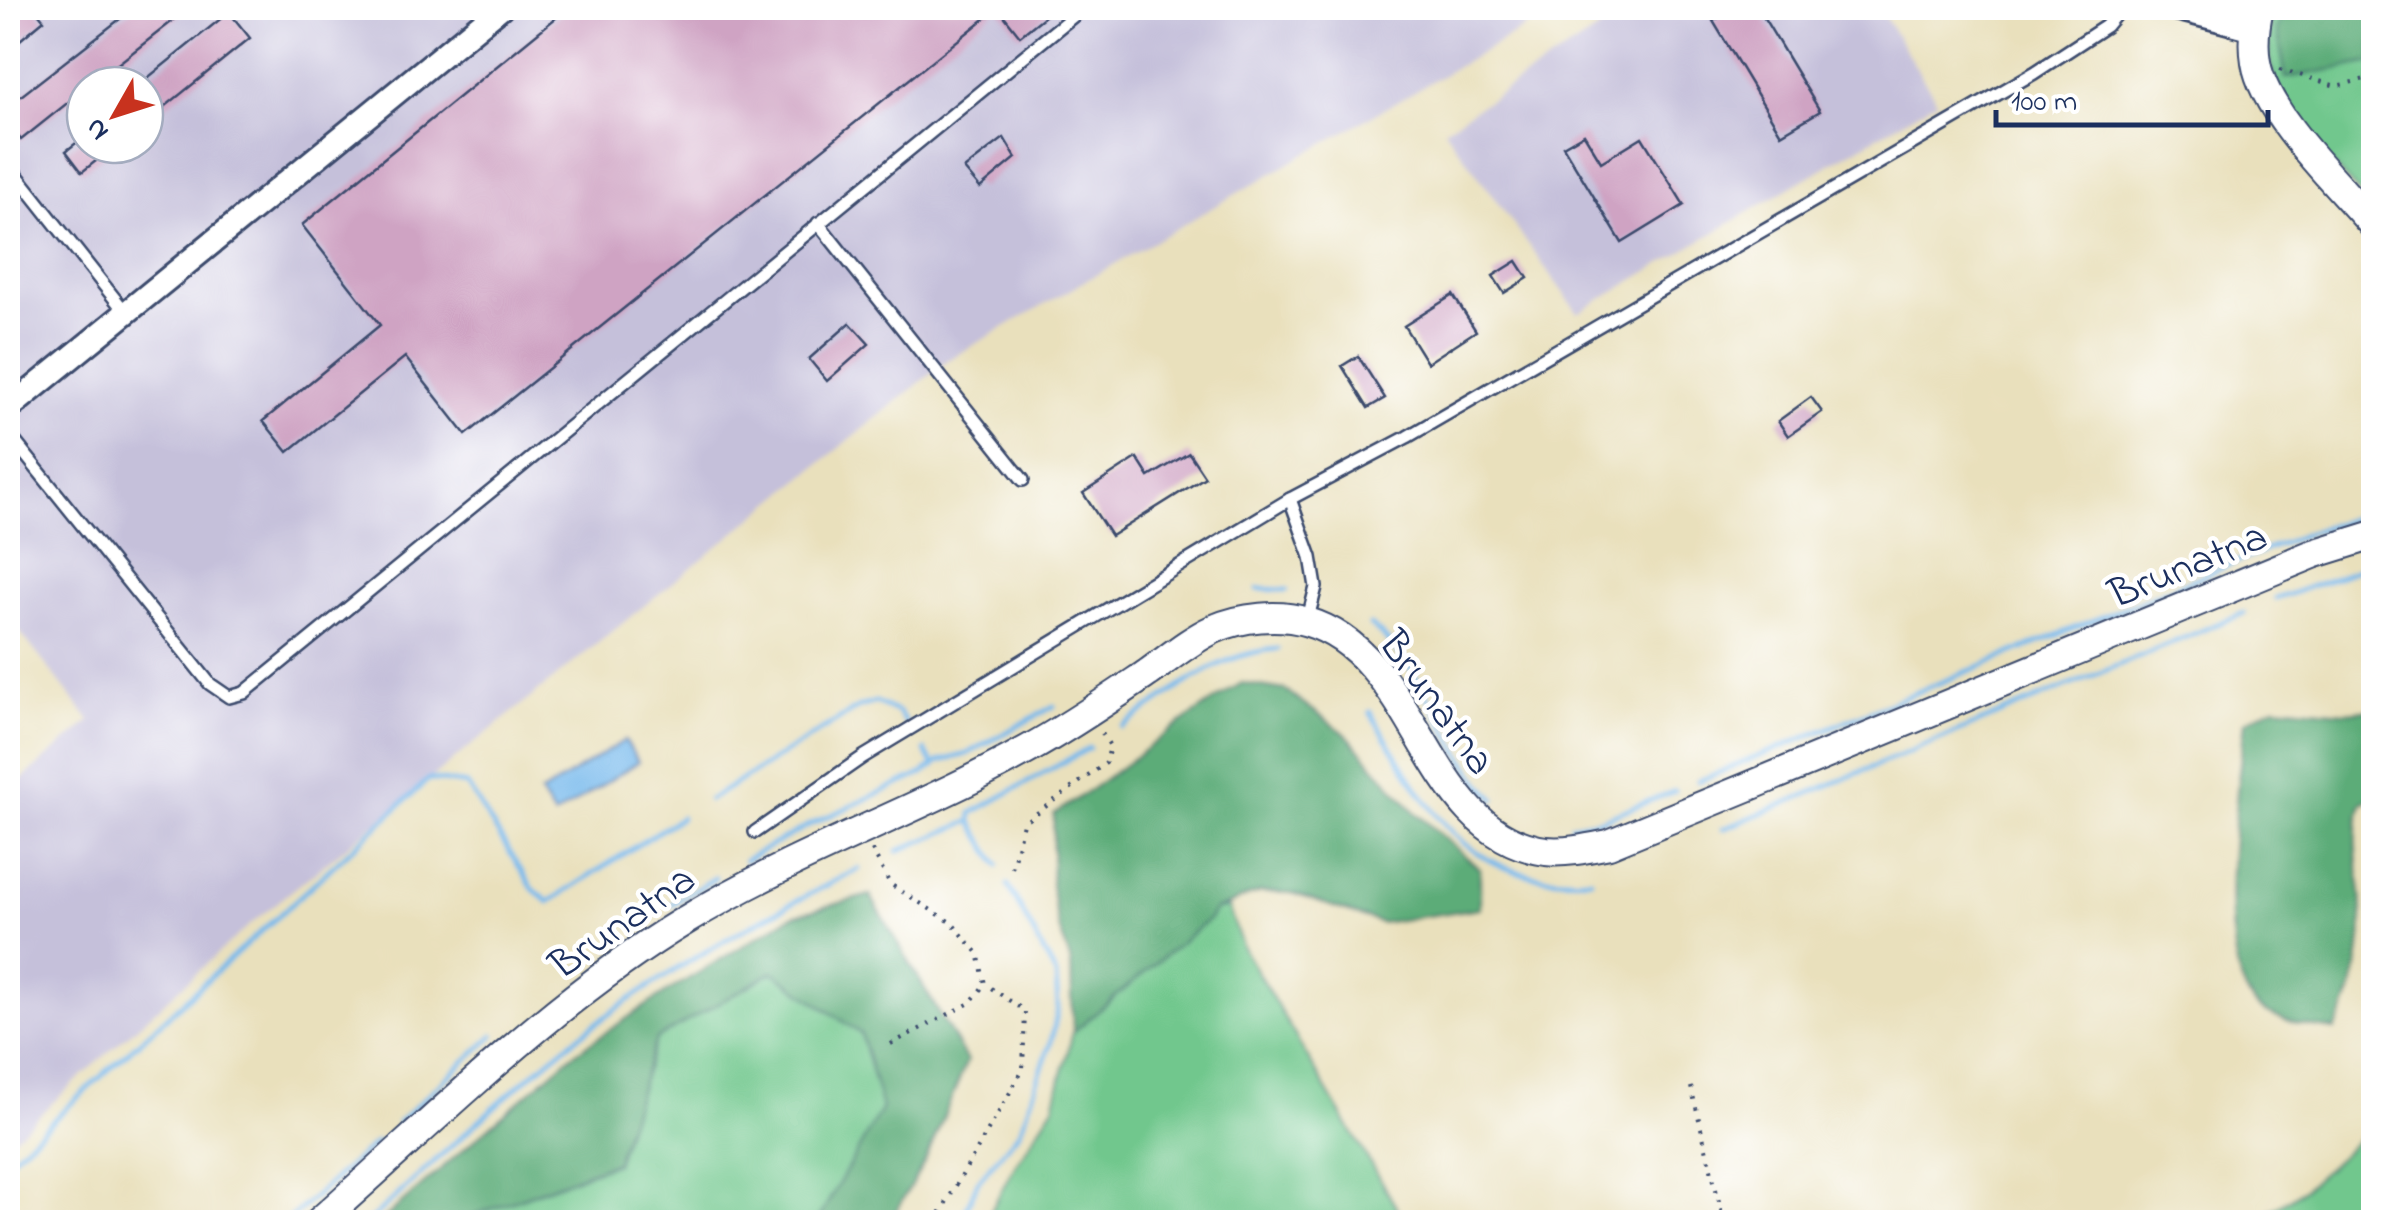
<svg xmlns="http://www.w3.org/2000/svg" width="2381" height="1230" viewBox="0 0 2381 1230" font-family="'Indie Flower',sans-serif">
<rect width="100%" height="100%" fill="#fff"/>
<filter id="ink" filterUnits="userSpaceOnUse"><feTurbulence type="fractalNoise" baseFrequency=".01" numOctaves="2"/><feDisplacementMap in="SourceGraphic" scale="20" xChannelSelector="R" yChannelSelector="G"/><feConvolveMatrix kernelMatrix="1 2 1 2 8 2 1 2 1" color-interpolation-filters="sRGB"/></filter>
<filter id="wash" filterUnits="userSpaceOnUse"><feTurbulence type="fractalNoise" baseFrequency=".0048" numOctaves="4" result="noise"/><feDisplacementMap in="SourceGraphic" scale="40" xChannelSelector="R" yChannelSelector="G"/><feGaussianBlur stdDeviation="2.25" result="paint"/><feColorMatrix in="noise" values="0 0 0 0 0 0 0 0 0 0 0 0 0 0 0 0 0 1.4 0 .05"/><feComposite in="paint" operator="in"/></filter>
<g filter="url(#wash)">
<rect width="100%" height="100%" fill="#e9e0bc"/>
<!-- industrial -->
<g fill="#c5c0da" fill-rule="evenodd">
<path d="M8 8H1559L948 360 252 923 8 1143V791L90 721 8 617ZM85 85H145V145H85Z"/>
<polygon points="1632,8 1879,8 1937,101 1578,313 1444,129"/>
</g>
<!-- green -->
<g fill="#71c78d" stroke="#467b76" stroke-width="2.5">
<path d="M2271 8H2286L2277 29 2286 77 2373 62V209C2339 170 2293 128 2274 78 2266 56 2269 30 2271 8Z"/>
<polygon points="1228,907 1243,948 1405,1222 985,1222 1010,1174 1054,1106 1073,1032 1209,919 1215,910"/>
<polygon points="773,972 861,1034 882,1108 817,1222 456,1222 616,1163 656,1039"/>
<path d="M2373 1125V1202L2274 1222H2238C2293 1210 2333 1163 2373 1125Z"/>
</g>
<!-- forest -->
<g fill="#5cac78" stroke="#3c6e6b" stroke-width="2.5">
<polygon points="2286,8 2373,8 2373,62 2286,78 2277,29"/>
<path d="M1242 683 1285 690 1346 734 1415 812 1480 869V908L1381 923 1292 893 1259 892 1215 910 1209 919 1073 1032 1071 963 1058 925 1051 886 1054 814C1119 773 1176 722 1242 683Z"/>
<path d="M2275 706 2346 712 2373 709V798L2362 803C2349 842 2364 883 2362 922 2361 959 2352 998 2335 1030 2310 1027 2282 1023 2261 1009 2208 975 2239 778 2245 721Z"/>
<polygon points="870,895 967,1061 926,1159 890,1222 817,1222 882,1108 861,1034 773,972 656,1039 616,1162 456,1222 380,1222 572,1055 665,993 792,916"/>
</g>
<!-- water -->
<polygon fill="#77b9ec" stroke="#4974a5" stroke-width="2.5" points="625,740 638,762 554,816 540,794"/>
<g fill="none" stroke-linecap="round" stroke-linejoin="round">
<!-- stream -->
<g stroke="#77b9ec" stroke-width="5">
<polyline points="1258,589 1287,590"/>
<polyline points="2276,599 2374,564"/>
<path d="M1370 625C1428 669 1444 748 1495 799"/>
<path d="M1370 712C1430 808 1461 886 1591 879"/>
<path d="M1122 727C1171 694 1216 653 1278 649"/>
<polyline points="925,751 934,766"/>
<polyline points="1698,781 2313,531 2374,512"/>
<polyline points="709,800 859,707 876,702 898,712 906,723"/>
<polyline points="971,821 998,865"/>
<polyline points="1571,825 1602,819 1675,791"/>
<polyline points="1723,829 2244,613"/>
<polyline points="898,851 971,821 972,813 1089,748"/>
<polyline points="745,860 809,825 924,773 938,762 967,754 1054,706"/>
<polyline points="672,904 715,878"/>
<polyline points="398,1122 494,1035"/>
<polyline points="8,1161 429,779 467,785 533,889 549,902 681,817"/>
<polyline points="286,1222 376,1142"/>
<path d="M368 1222C441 1157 512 1086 591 1027 675 965 765 916 859 869"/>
<polyline points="961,1222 978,1181 1020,1131 1051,1042 1058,1008 1056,975 1008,885"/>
</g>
</g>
<g id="blocks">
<!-- building -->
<g fill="#cfa3c3">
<polygon points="8,8 34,8 44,20 8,50"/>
<polygon points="134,8 173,8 179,16 91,85 85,85 85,89 21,140 8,123 8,106"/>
<polygon points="568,8 1055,8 1020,36 998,8 466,435 405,357 288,452 263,421 380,325 302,225"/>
<polygon points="1736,8 1758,8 1820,111 1781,134 1713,21"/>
<polygon points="229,12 250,38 145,123 145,80"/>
<polygon points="1584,134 1601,162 1642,137 1684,205 1622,243 1563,146"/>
<polygon points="85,136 85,145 116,145 82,172 66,151"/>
<polygon points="1004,138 1016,158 980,188 964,169"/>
<polygon points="1517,261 1528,278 1504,293 1493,276"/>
<polygon points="1453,295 1476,331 1427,363 1404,326"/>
<polygon points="850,323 869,344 827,381 809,359"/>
<polygon points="1358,356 1385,398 1368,408 1342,366"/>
<polygon points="1811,397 1822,412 1788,436 1778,421"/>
<polygon points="1189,453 1205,477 1111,536 1083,493 1137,458 1149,477"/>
</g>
</g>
</g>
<g filter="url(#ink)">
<use href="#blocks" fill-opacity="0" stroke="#3a4a6c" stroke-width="2.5"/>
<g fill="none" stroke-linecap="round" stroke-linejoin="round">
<!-- service casing -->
<g stroke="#3a4a6c" stroke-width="16">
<g id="service">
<polyline points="8,164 126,313"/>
<polyline points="818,223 1023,480"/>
<polyline points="8,433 210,684 229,697 244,693 1083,8"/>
<polyline points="1290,499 1311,557 1316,587 1307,622"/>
<polyline points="755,832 863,757 1290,499 1407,437 2034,73 2106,26 2121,8"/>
</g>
</g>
<!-- minor casing -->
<g stroke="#3a4a6c" stroke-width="28">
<g id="minor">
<polyline points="2175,8 2255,29"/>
<polyline points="8,409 500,8"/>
</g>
</g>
<!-- tertiary casing -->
<g stroke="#3a4a6c" stroke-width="32">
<g id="tertiary">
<path d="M2259 8C2255 25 2253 44 2256 62 2264 114 2339 185 2374 226"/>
<path d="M319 1222C437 1118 551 1002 686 920 797 852 916 812 1027 750 1069 727 1108 700 1148 673 1169 658 1190 640 1214 629 1241 617 1279 613 1308 622 1421 656 1424 835 1546 851 1567 853 1589 848 1609 844L2313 554 2374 535"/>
</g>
</g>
<!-- path -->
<g stroke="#3a4a6c" stroke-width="4" stroke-dasharray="2.5 8" stroke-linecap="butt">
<polyline points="2280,69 2336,86 2374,77"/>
<polyline points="872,850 890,884 952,923 978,953 985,984 970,1003 885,1047"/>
<polyline points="1012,868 1023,823 1106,763 1110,746 1100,730"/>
<polyline points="1691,1087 1724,1222"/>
<polyline points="935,1222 1023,1070 1025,1011 985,984"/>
</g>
<!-- service -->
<use href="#service" stroke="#fff" stroke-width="11"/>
<!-- minor -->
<use href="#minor" stroke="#fff" stroke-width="22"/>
<!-- tertiary -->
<use href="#tertiary" stroke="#fff" stroke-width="28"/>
</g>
</g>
<g text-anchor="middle" stroke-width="9" stroke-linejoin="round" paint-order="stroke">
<!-- street labels -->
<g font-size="42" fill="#1b2f5e" stroke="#fff">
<text transform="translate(2187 563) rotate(-22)" y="15">Brunatna</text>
<text transform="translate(1439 701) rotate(54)" y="15">Brunatna</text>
<text transform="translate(621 920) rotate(-35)" y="15">Brunatna</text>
</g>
</g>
<!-- margin -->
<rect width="2381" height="1230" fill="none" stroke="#fff" stroke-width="40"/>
<!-- north arrow -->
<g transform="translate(115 115) rotate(231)"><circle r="48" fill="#ffffff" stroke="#a4acbf" stroke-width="2.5"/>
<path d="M0-8L18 38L0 25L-18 38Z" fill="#c8321e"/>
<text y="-15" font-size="28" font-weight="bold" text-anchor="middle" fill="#1b2f5e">N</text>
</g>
<!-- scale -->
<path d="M1996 110v15h272v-15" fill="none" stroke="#1b2f5e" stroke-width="5"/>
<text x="2011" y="110" font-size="30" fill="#1b2f5e" stroke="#ffffff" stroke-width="8" paint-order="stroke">100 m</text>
</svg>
